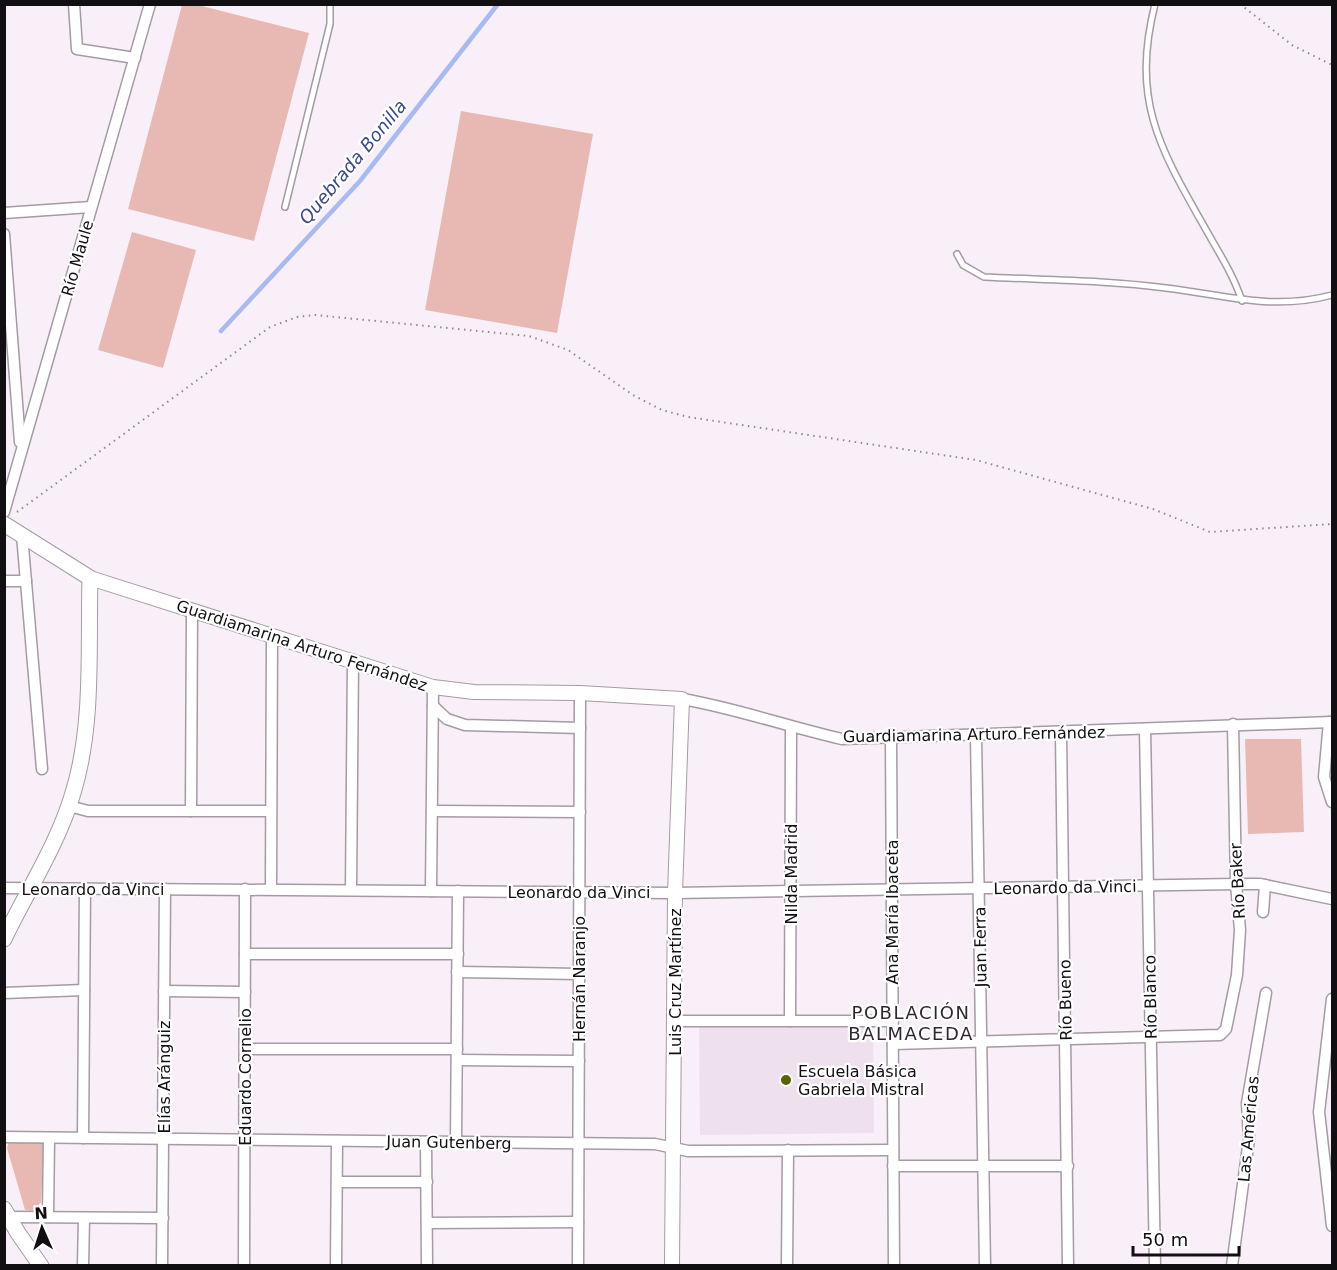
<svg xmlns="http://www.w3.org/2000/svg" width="1337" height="1270" viewBox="0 0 1337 1270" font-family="'DejaVu Sans',sans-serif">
<rect width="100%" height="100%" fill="#f9eff8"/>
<!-- built -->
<polygon fill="#efe0ee" points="873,1025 874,1133 700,1135 699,1027"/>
<!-- green -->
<g fill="#e8b9b3">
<polygon points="182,5 198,5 309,33 254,241 128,209"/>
<polygon points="461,111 593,134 557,333 425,310"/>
<polygon points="132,232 196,250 163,368 98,350"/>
<polygon points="1301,739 1304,832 1248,834 1245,739"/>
<polygon points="9,1141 44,1142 41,1202 34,1211 25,1210 7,1148"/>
</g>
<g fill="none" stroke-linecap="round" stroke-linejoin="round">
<!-- stream -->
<polyline stroke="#a7baf4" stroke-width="4.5" points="221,331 360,181 498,4"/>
<!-- service casing -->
<g stroke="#a49ba4" stroke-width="8">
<g id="service">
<path d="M1155 4C1131 100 1159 147 1205 228 1219 253 1233 274 1242 301"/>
<polyline points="285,207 330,24 330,4"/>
<path d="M957 254 963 265 984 277C1044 280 1106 280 1166 288 1226 295 1272 311 1332 295"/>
</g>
</g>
<!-- minor casing -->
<g stroke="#a49ba4" stroke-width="13">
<g id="minor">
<polyline points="74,4 77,49 135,58"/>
<polyline points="4,213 91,207"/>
<polyline points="4,234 20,442"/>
<polyline points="4,512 150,4"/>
<polyline points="22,535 42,769"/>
<polyline points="4,581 26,581"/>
<path d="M682 699C736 708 788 727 842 739L1332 722"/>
<polyline points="433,706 447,719 465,725 580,728"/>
<polyline points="1329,722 1324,777 1332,802"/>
<polyline points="1145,729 1155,1266"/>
<polyline points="1061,734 1068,1266"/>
<polyline points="976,736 985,1266"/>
<polyline points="891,738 894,1266"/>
<polyline points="69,806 88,811 271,811"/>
<polyline points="191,811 192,610"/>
<polyline points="432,811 580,812"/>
<polyline points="4,888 675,893 1236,884 1260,884 1332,899"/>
<polyline points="271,889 272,636"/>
<polyline points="351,890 353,660"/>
<polyline points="431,891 433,687"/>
<polyline points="1263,912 1265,885"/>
<polyline points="245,954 458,954"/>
<polyline points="457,972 579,974"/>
<polyline points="164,991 245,992"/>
<polyline points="4,993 84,990"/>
<polyline points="1332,999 1319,1112 1332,1226"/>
<polyline points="674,1021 893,1021"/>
<polyline points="790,1021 791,728"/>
<polyline points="893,1044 1220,1035 1226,1029 1237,975 1240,930 1236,884 1233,724"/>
<polyline points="245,1049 457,1049"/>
<polyline points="457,1060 579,1061"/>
<polyline points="4,1137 655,1144 688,1151 893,1150"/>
<polyline points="83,1138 85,888"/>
<polyline points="426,1142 427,1266"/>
<polyline points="456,1142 458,891"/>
<polyline points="893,1166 1068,1166"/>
<polyline points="337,1182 427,1182"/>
<polyline points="8,1217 163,1218"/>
<polyline points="48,1217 49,1138"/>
<polyline points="427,1223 578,1222"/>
<polyline points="83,1266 84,1218"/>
<polyline points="162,1266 165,889"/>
<polyline points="244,1266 245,889"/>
<polyline points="336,1266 337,1141"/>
<polyline points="578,1266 580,693"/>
<polyline points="787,1266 788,1150"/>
<polyline points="1232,1266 1249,1139 1247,1103 1266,993"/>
</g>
</g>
<!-- tertiary casing -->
<g stroke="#a49ba4" stroke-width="16">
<polyline id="tertiary" points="90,578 433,687 474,692 580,693 682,699 675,893 672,1266"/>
</g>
<!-- secondary casing -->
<g stroke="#a49ba4" stroke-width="17">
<g id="secondary">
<path d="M4 524 90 578C88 648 94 725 73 793 58 844 27 891 4 939"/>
<polyline points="4,1209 18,1233 41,1266"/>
</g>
</g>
<!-- path -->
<g stroke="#90898f" stroke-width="2" stroke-dasharray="1.5 4.5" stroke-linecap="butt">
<polyline points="1240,4 1292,45 1332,65"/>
<polyline points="17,512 270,327 297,317 315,315 529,336 568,350 633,395 662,410 688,417 976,460 1153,509 1210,532 1332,524"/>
</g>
<!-- service -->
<use href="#service" stroke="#fff" stroke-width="5"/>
<!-- minor -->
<use href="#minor" stroke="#fff" stroke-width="10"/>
<!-- tertiary -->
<use href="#tertiary" stroke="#fff" stroke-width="14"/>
<!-- secondary -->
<use href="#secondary" stroke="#fff" stroke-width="15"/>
</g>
<!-- markers -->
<circle fill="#5c6200" stroke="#fff" stroke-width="2" cx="786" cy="1080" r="6"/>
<g text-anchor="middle" stroke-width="4.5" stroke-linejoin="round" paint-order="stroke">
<!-- street labels -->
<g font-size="16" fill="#120f12" stroke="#fff">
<text transform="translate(77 258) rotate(-74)" y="6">Río Maule</text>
<text transform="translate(302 645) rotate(18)" y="6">Guardiamarina Arturo Fernández</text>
<text transform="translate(974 734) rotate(-1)" y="6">Guardiamarina Arturo Fernández</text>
<text transform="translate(791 874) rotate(-90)" y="6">Nilda Madrid</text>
<text transform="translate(1237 881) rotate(-93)" y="6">Río Baker</text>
<text transform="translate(1065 887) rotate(-1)" y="6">Leonardo da Vinci</text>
<text x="93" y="895">Leonardo da Vinci</text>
<text x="579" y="898">Leonardo da Vinci</text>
<text transform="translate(892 912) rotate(-90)" y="6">Ana María Ibaceta</text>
<text transform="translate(980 947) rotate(-91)" y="6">Juan Ferra</text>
<text transform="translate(579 979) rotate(-90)" y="6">Hernán Naranjo</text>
<text transform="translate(675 982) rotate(-90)" y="6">Luis Cruz Martínez</text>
<text transform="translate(1150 997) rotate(-91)" y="6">Río Blanco</text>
<text transform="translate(1065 1000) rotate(-91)" y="6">Río Bueno</text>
<text transform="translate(164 1077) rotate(-90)" y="6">Elías Aránguiz</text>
<text transform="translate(245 1077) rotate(-90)" y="6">Eduardo Cornelio</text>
<text transform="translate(1248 1129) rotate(-85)" y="6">Las Américas</text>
<text transform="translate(449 1142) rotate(1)" y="6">Juan Gutenberg</text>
</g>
<!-- poi labels -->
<g font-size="16" fill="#120f12" stroke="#fff" text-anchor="start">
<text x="798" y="1077">Escuela Básica<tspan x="798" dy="18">Gabriela Mistral</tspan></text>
</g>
<!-- water labels -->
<g font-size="18" font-style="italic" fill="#37488d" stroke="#fff">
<text transform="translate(353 162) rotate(-50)" y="6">Quebrada Bonilla</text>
</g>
<!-- neighbourhood labels -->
<g font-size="18" letter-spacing="1.5" fill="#2f282e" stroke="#fff">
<text x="911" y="1019">POBLACIÓN<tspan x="911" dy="21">BALMACEDA</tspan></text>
</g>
</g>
<!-- border -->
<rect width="1337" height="1270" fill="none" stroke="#120f12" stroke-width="12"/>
<!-- north arrow -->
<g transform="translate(42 1228) rotate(357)" stroke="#ffffff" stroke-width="4.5" paint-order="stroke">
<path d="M0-4.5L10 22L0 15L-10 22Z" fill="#120f12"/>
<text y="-9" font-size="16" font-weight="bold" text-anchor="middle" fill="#120f12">N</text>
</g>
<!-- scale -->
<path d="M1133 1246v9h106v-9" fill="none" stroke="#120f12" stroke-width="3"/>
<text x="1142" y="1246" font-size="18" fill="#120f12" stroke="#ffffff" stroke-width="4.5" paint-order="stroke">50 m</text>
</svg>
